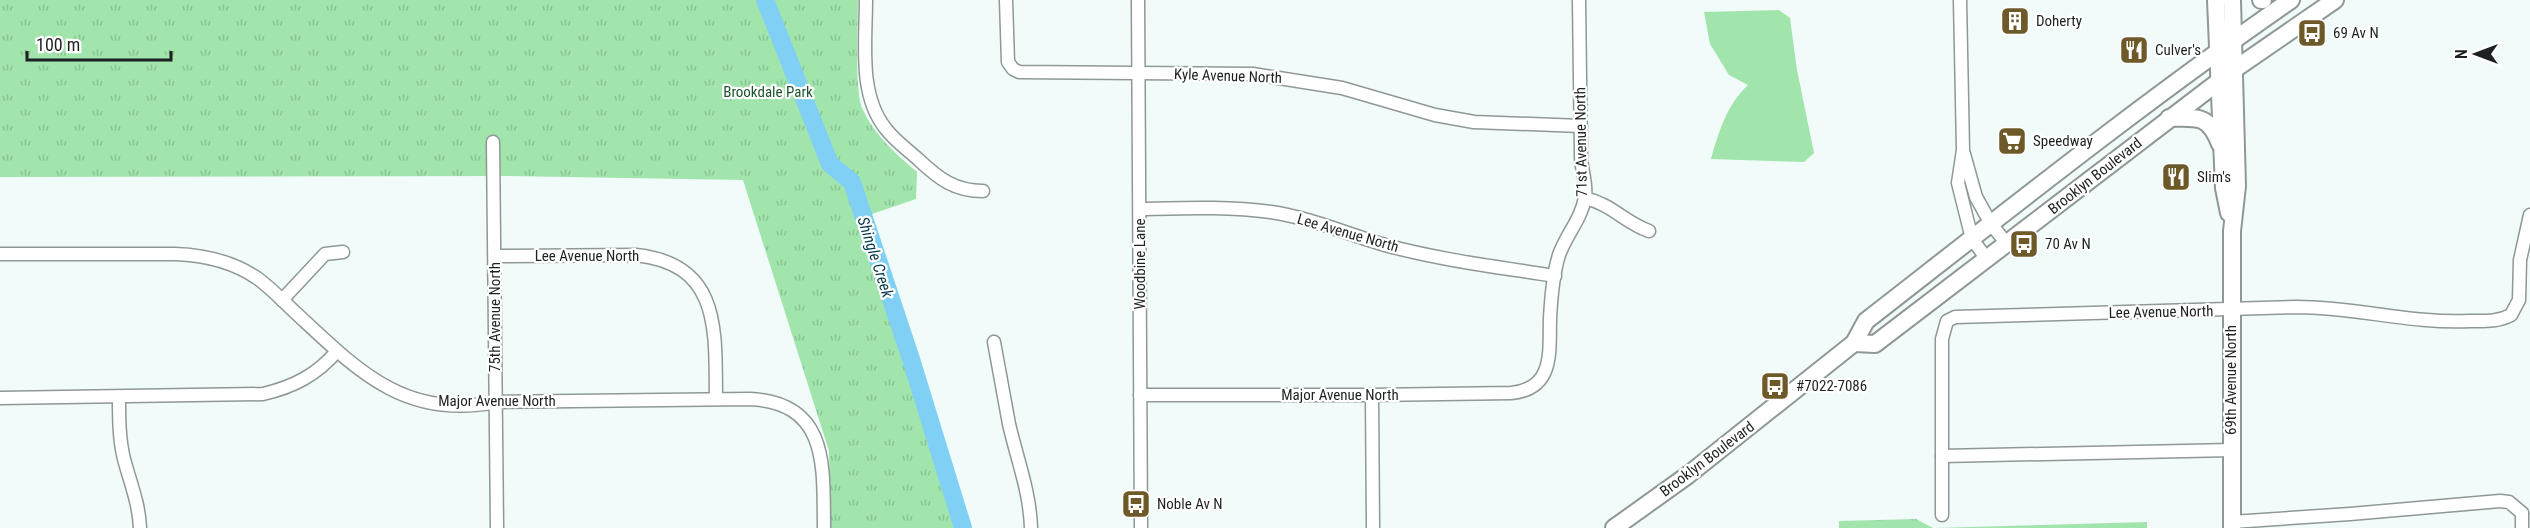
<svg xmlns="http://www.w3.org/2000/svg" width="2530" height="528" viewBox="0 0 2530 528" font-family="'Roboto Condensed',sans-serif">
<defs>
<pattern id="park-tufts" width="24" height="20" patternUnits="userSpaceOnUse" patternTransform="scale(1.5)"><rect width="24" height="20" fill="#a1e4ac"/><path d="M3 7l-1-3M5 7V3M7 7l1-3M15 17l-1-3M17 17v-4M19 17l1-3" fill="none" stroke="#8ac394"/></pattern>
</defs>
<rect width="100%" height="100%" fill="#f1fbfa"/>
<!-- green -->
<path fill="#a1e4ac" d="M1779 10 1790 18 1797 70 1814 153 1804 162 1711 159C1719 131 1727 105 1748 85L1729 75 1710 44 1704 12Z"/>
<!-- park -->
<g fill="url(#park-tufts)">
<path d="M0 0H858C858 24 854 92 863 110 875 136 896 154 917 172L916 199 866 216 965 528H831L829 451 743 180 503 176 0 177Z"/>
<polygon points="1916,519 1933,528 2147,522 2147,528 1839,528 1839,521"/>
</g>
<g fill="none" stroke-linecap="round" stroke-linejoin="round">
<!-- river -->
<polyline stroke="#80d0f5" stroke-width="18" points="765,0 830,164 852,182 910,356 963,528"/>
<!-- street casing -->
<g stroke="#8f9897" stroke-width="15">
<g id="street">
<path d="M866 0C866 41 858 95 886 129 895 141 908 150 919 160 939 179 955 191 983 191"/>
<polyline points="1006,0 1008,62 1013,69 1019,72 1253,74 1342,88 1435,115 1474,122 1581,126"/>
<polyline points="1138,0 1141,528"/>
<polyline points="1960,0 1963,150 1958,183 1972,239 1987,259"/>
<polyline points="493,142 497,528"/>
<polyline points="1964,154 1976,197 1991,224 2007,244"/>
<path d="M1585 198C1613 205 1624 222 1649 231"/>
<path d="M1140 209C1184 208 1228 206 1271 212 1311 218 1347 234 1385 245 1440 260 1498 267 1555 276"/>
<path d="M0 254H175C204 255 232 261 257 278 271 288 284 302 297 314 357 370 405 420 496 402L750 399C830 403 823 468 824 528"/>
<path d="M495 256 636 255C722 264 715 332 716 399"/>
<polyline points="282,300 325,254 343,252"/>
<path d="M994 342C999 369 1004 397 1009 424 1017 459 1030 492 1031 528"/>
<path d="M1140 395H1372L1511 393C1555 389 1549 351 1550 319 1551 299 1553 274 1559 255 1566 235 1582 218 1585 197 1587 183 1581 169 1581 156 1580 104 1580 52 1579 0"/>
<polyline points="1372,395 1373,528"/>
<path d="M119 397C119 418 119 439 124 459 130 482 139 503 140 528"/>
<path d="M0 398 263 394C293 387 317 375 337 351"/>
<polyline points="1942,456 2232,450"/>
<polyline points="2522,513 2522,528"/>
<path d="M1942 515V339L1947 321 1955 317 2297 307C2355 307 2412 324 2470 321 2484 321 2498 322 2511 315L2519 300 2520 260 2530 215"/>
<polyline points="2232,522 2350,514 2500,501 2509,502 2522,513"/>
</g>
</g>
<!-- secondary casing -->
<g stroke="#8f9897" stroke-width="20">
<g id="secondary">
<polyline points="2216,0 2224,188 2229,213"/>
<polyline points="2261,0 2263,0"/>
<path d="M2169 118C2198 117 2209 115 2220 144"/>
<polyline points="1854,343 1875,344 2235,69 2335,0"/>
<path d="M1614 528 1688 475 1854 343 1866 321C2006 212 2145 101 2291 0"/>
<polyline points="2232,528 2232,231 2237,186 2232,0"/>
</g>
</g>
<!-- street -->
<use href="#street" stroke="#fff" stroke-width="12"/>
<!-- secondary -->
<use href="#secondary" stroke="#fff" stroke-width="16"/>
</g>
<!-- icons -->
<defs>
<g id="building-square" transform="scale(1.5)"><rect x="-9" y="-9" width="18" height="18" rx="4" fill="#6d5a28" stroke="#fff"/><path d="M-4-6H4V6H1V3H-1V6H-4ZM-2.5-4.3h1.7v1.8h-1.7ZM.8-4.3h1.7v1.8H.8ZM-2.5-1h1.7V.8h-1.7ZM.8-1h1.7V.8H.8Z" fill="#fff"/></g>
<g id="bus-square" transform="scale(1.5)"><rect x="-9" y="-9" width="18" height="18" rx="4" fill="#6d5a28" stroke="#fff"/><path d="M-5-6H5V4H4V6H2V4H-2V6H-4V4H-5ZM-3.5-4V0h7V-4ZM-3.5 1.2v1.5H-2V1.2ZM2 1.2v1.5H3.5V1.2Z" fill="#fff"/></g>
<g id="restaurant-square" transform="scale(1.5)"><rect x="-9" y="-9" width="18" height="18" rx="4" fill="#6d5a28" stroke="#fff"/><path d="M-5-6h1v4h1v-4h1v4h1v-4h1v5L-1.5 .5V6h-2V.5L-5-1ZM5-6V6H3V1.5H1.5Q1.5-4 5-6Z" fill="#fff"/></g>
<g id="supermarket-square" transform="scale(1.5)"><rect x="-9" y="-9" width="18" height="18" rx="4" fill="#6d5a28" stroke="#fff"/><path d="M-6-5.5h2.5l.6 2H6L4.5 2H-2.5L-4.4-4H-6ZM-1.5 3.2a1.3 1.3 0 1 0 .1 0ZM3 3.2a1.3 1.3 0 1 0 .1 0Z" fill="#fff"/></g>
</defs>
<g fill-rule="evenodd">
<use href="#building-square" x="2015" y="21"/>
<use href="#bus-square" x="2312" y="33"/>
<use href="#restaurant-square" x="2134" y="50"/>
<use href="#supermarket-square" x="2012" y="141"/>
<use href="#restaurant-square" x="2176" y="177"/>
<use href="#bus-square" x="2024" y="244"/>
<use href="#bus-square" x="1775" y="386"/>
<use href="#bus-square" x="1136" y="504"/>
</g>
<g text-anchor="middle" stroke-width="4.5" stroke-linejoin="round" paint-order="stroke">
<!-- poi labels -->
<g font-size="15" fill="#1e2121" stroke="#fff" text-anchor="start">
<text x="2036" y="26">Doherty</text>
<text x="2333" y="38">69 Av N</text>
<text x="2155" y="55">Culver's</text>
<text x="2033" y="146">Speedway</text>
<text x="2197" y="182">Slim's</text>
<text x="2045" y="249">70 Av N</text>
<text x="1796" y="391">#7022-7086</text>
<text x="1157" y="509">Noble Av N</text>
</g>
<!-- street labels -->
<g font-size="15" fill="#1e2121" stroke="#fff">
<text transform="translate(1228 76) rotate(2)" y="5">Kyle Avenue North</text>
<text transform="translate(1581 142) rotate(-91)" y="5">71st Avenue North</text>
<text transform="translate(2095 176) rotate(-38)" y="5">Brooklyn Boulevard</text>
<text transform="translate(1348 233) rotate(16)" y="5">Lee Avenue North</text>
<text x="587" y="261">Lee Avenue North</text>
<text transform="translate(1140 264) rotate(-90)" y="5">Woodbine Lane</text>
<text transform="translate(2161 312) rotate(-1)" y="5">Lee Avenue North</text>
<text transform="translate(495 317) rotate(-90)" y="5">75th Avenue North</text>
<text transform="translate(2231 380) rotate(-90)" y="5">69th Avenue North</text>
<text x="1340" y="400">Major Avenue North</text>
<text x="497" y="406">Major Avenue North</text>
<text transform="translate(1707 459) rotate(-37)" y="5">Brooklyn Boulevard</text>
</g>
<!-- park labels -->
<g font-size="15" fill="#1d532a" stroke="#fff">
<text x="768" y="97">Brookdale Park</text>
</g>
<!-- water labels -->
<g font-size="16" font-style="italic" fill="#05374a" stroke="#fff">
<text transform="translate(876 257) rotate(72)" y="6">Shingle Creek</text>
</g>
</g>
<!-- north arrow -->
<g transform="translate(2476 54) rotate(270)" stroke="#ffffff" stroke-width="4.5" paint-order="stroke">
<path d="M0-4.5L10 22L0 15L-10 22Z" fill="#1e2121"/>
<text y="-9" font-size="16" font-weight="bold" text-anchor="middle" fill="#1e2121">N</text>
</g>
<!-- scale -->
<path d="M27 51v9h144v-9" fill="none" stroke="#1e2121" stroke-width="3"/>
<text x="36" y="51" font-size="18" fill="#1e2121" stroke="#ffffff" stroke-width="4.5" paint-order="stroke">100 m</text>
</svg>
